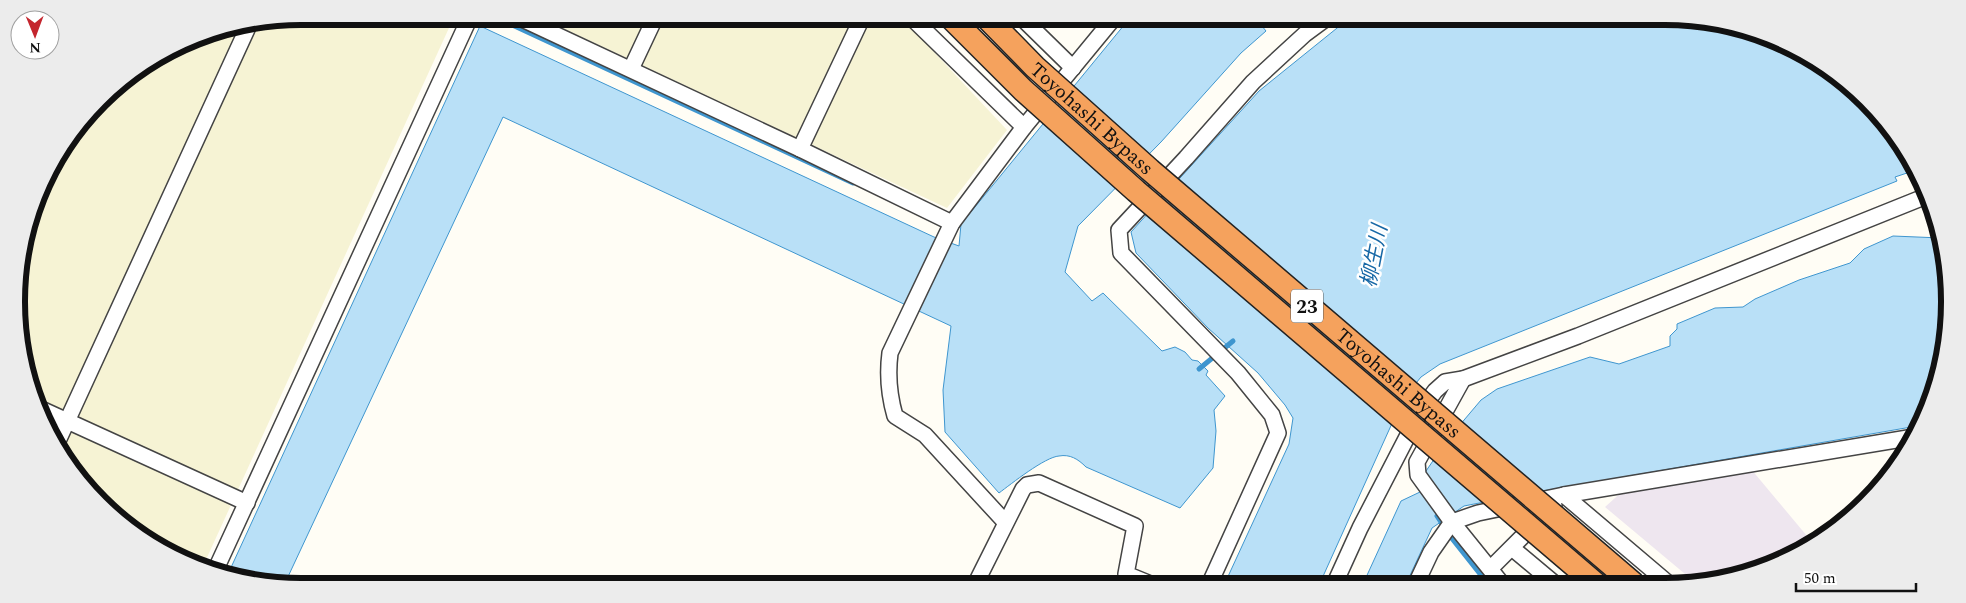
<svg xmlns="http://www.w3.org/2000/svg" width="1966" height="603" viewBox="0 0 1966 603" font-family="Spectral,'Noto Sans JP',serif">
<rect width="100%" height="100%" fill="#fffdf5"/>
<!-- industrial -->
<polygon fill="#eee6ef" points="1751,469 1812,542 1791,557 1702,584 1697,584 1605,507 1625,489"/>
<!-- farmland -->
<g fill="#f6f3d4">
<polygon points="302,16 454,17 204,564 143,539 64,460 26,375 19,265 46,175 113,87 193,38"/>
<polygon points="539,17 903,19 1007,130 947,208"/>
</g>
<!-- water -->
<g fill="#b9e0f7" stroke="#3f96cf">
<path d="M1129 19 1257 20 1266 31 1241 53 1161 142 1078 226 1065 272 1092 301 1103 293 1162 351 1175 347 1185 352 1192 360 1198 361 1208 371 1206 375 1225 396 1214 410 1216 431 1213 468 1180 508 1086 467C1078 459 1070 454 1059 456 1045 457 1011 484 999 493L945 432 943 390 951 326 503 117 286 581H246L228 574 480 26 934 237 959 246 961 224Z"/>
<polygon points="1347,20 1720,22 1823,64 1902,143 1913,171 1895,177 1897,181 1440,364 1421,377 1403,399 1320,583 1225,583 1289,444 1293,418 1285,405 1258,373 1208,328 1136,253 1131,232 1259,91"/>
<polygon points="1893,236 1941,238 1944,246 1944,357 1919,424 1917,426 1520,495 1464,506 1432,528 1406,584 1363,584 1401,501 1420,492 1426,471 1448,439 1481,400 1497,389 1590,357 1619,364 1670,346 1670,336 1677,329 1677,324 1715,308 1743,307 1755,299 1799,280 1850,263 1864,249"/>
</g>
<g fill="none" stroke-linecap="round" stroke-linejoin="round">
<!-- stream -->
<g stroke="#3f96cf" stroke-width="5">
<polyline points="495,17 853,183"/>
<polyline points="1199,369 1233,341"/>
<polyline points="1437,516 1450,536 1488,584"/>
</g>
<!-- minor casing -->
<g stroke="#444" stroke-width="18">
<g id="minor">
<polyline points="518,17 800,149 952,223"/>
<polyline points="913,19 1024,127"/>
<polyline points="1023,19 1073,68"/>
<polyline points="631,69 655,18"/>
<polyline points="800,149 862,18"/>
<polyline points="1463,379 1417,462 1418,475 1452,522 1502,584"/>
<polyline points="41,409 247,503"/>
<polyline points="57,443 248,27"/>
<polyline points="1564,495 1669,584"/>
<path d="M1005 522 925 435 895 416C889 395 887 376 890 353L952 223 1024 127 1113 19"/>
<polyline points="1512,548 1555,584"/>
<polyline points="1491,568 1554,505"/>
<polyline points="216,569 470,17"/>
<polyline points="976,583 1023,489 1027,485 1039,483 1135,526 1126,574 1148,583"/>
<polyline points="1210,583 1278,433 1272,415 1238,373 1121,253 1119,230 1186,158 1253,82 1305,34 1324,20"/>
<polyline points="1335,583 1360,528 1421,410 1435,391 1445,382 1463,379 1578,336 1924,197"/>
<polyline points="1416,584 1431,552 1452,522 1478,513 1564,495 1914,437"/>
</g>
</g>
<!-- minor -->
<use href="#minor" stroke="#fff" stroke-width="15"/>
<!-- highway-bridge casing -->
<g stroke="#222" stroke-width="25" stroke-linecap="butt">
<g id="highway-bridge">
<polyline points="952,19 1023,90 1136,191 1596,584"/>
<path id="s1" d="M988 19 1035 67 1150 170 1634 584"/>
</g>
</g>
<!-- highway-bridge -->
<use href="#highway-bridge" stroke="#f5a25d" stroke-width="22"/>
</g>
<g text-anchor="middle" stroke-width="5" stroke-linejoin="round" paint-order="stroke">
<!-- shield labels -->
<rect fill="#fff" stroke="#585858" stroke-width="1" x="1291" y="289.5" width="32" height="33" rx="4"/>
<g font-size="19" font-weight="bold" fill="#111">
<text x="1307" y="313">23</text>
</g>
<!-- street labels -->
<g font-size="20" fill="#111" stroke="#fff">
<text dy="7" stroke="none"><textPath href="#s1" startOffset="144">Toyohashi Bypass</textPath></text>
<text dy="7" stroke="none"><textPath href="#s1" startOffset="549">Toyohashi Bypass</textPath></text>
</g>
<!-- water labels -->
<g font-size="21" font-style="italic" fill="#1768a6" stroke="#fff">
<text transform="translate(1374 256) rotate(-79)" y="7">柳生川</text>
</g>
</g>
<!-- crop -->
<path d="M0 0H1966V603H0ZM301 25H1665A276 276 0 0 1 1941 301V302A276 276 0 0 1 1665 578H301A276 276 0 0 1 25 302V301A276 276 0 0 1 301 25Z" fill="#ececec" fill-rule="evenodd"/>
<path fill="none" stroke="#111" stroke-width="6" d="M301 25H1665A276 276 0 0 1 1941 301V302A276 276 0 0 1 1665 578H301A276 276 0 0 1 25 302V301A276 276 0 0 1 301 25Z"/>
<!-- north arrow -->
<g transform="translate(35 35) rotate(179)"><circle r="24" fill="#ffffff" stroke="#a0a0a0"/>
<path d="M0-4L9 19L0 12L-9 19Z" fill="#c4262e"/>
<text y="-8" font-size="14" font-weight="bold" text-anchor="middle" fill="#111111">N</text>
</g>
<!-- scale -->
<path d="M1796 583v8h120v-8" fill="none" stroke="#111111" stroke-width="2.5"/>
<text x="1804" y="583" font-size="15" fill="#111111" stroke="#ffffff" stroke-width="4" paint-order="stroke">50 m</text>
</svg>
